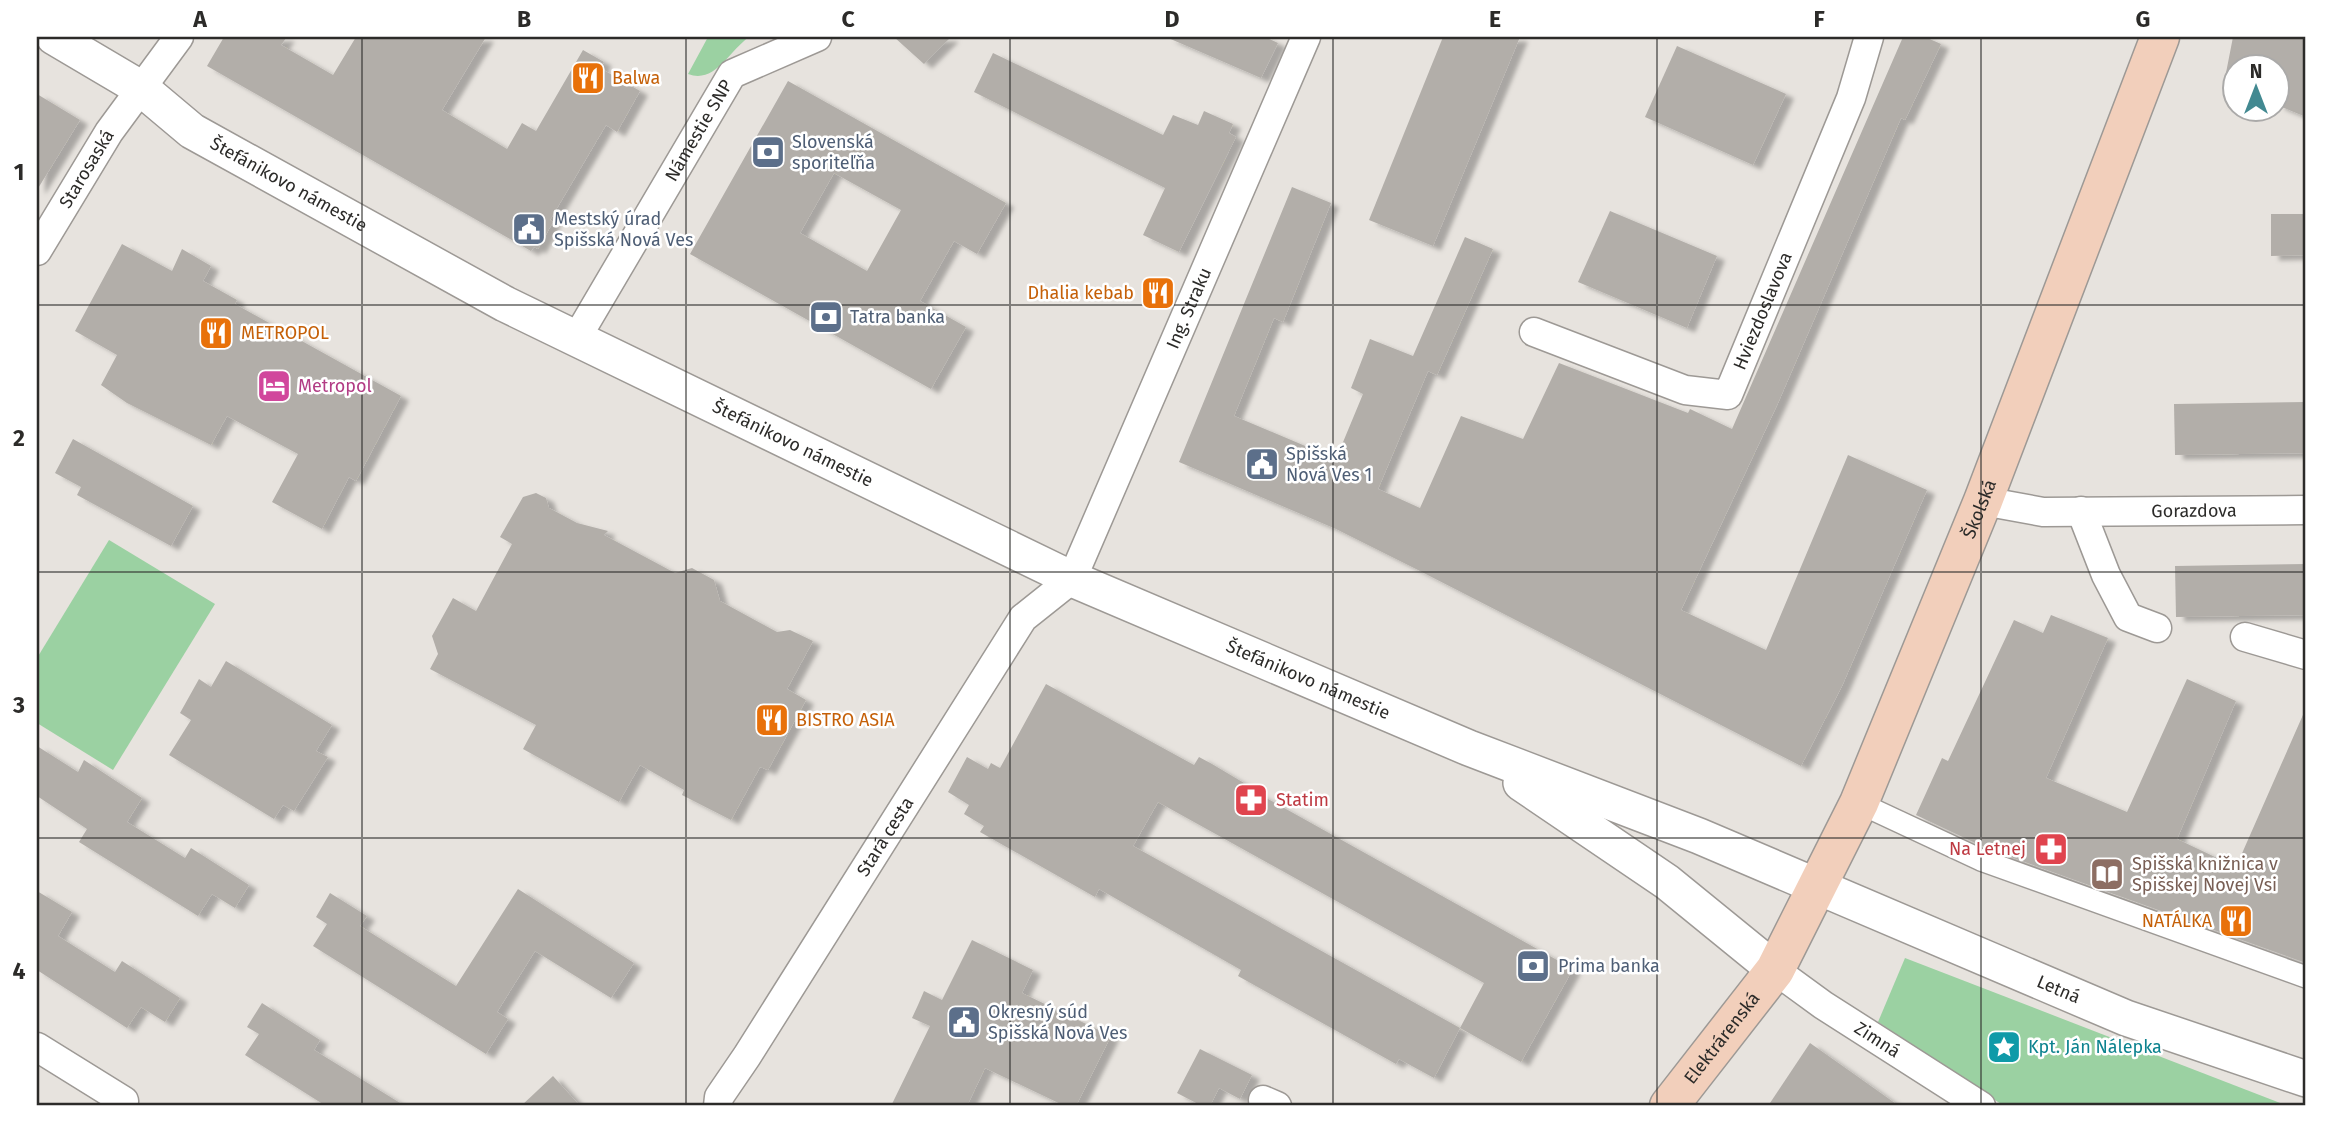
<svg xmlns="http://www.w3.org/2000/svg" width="2343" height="1143" viewBox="0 0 2343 1143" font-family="'Fira Sans',sans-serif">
<defs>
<filter id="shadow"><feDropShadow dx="8" dy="4.5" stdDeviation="2" flood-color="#0004"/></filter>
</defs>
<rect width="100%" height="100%" fill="#e7e3de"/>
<!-- green -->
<g fill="#9bd1a2">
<path d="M708 37H749C728 52 715 84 688 74Z"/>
<polygon points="109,540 215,604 113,770 37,723 37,658"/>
<polygon points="1905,958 2288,1106 2004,1106 1878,1022"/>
</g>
<!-- building -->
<g fill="#b2aea9" fill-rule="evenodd" filter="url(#shadow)">
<polygon points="224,37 287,37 281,45 333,75 356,37 486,37 442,110 507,149 522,123 536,131 583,50 604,62 600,68 640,91 617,132 606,125 550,220 553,222 538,249 534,247 531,251 207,66"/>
<polygon points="894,37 951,37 924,64"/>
<polygon points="1166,37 1265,37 1278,43 1261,78"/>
<polygon points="1443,37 1520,37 1433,246 1369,220"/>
<polygon points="1903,37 1925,37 1941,44 1905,120 1901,118 1778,403 1681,610 1766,650 1848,455 1927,490 1842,686 1801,766 1418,570 1336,529 1179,462 1292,187 1331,203 1283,322 1274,318 1234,416 1336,459 1363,394 1351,388 1370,339 1413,356 1465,237 1493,249 1437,375 1428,371 1378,489 1420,508 1461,416 1523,439 1559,363 1688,413 1690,409 1732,429"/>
<polygon points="2233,37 2306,37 2306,117 2277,105 2277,66 2235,66 2235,89 2229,87 2225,78"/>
<polygon points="1677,46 1786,94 1753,165 1645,117"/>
<polygon points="993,53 1163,135 1173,115 1198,125 1204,111 1233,124 1229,133 1236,137 1179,252 1143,235 1165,188 974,92"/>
<path d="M788 81 1006 203 977 254 954 241 920 301 966 327 931 389 690 254ZM834 173 901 210 867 271 800 233Z"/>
<polygon points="37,94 80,120 37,190"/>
<polygon points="1610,211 1717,256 1687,328 1578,282"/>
<polygon points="2271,214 2306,214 2306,255 2271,256"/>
<polygon points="122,244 172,271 182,249 211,266 203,281 237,300 235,304 401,396 356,481 349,477 322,529 272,502 298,454 227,416 211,445 127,403 101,385 117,355 75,331"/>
<polygon points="2306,402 2306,453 2175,455 2174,404"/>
<polygon points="73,439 193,506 171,546 77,495 81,487 55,473"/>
<polygon points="536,493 546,498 549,508 577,523 608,531 604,535 675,573 692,568 714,580 720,601 777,632 790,630 813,641 787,689 806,700 768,770 760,767 731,820 682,795 684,790 640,765 619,802 523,749 536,725 430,669 438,654 432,636 453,598 476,611 512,544 500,537 523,497"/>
<polygon points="2306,564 2306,615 2176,617 2175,566"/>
<polygon points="2051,615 2108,638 2046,778 2127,812 2187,679 2236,701 2177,839 2236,867 2306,708 2306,963 1986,848 1916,815 1942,758 1948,761 2014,620 2043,633"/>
<polygon points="226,661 332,725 316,751 328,757 294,811 283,805 274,819 169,755 191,720 180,713 199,679 211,687"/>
<path d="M1046 684 1194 765 1199 757 1212 764 1244 783 1243 785 1573 969 1521 1062 1460 1028 1434 1078 1399 1059 1396 1064 1238 976 1241 970 1099 889 1095 897 980 832 984 826 964 814 969 805 948 792 967 757 988 769 991 763 1000 768ZM1158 802 1484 983 1460 1028 1133 846Z"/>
<polygon points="37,746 78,772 84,760 142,798 127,822 185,858 191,848 249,885 235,908 212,894 198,916 79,842 87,829 37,796"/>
<polygon points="518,889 634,963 611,998 535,951 497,1012 508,1019 486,1054 313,946 327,924 316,917 330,893 367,916 360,926 456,986"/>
<polygon points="37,891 72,912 58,936 115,972 122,961 180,998 165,1022 141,1007 127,1028 37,970"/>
<polygon points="972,940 1033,970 1022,993 1111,1036 1076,1106 1065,1106 985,1068 967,1106 891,1106 930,1026 912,1018 918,1005 924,991 942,1000"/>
<polygon points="262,1003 320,1040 314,1050 405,1106 326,1106 245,1055 259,1034 247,1027"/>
<polygon points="1810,1043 1854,1074 1899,1106 1768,1106"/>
<polygon points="1200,1049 1252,1075 1240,1099 1219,1088 1210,1106 1202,1106 1177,1093"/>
<polygon points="553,1076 580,1106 521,1106"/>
</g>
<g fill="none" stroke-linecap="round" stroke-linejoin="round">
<!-- pedestrian casing -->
<g stroke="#9d9995" stroke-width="24">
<polyline id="pedestrian" points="1859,803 1981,860 2306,977"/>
</g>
<!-- minor casing -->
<g stroke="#9d9995" stroke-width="31">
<g id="minor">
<path id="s1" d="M37 251 109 132 179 37"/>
<path id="s2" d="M1534 332 1685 390 1728 395 1851 98 1869 37"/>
<path id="s3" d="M576 339 732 74 817 37"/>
<path id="s4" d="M1983 501 2043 512 2306 510"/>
<polyline points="2081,511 2106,575 2128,617 2157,628"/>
<polyline points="2245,637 2306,655"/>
<path id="s5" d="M1775 970 1823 1005 1981 1106"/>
<polyline points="37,1047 124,1101"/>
<polyline points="1263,1100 1277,1106"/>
<path id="s6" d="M718 1106 719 1097 747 1056 1023 618 1072 579 1306 37"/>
</g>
</g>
<!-- tertiary casing -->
<g stroke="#9d9995" stroke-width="38">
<g id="tertiary">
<path id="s7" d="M54 37 142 89 192 131 505 304 1072 579 1469 748 1699 836 2126 1018 2306 1079"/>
<polyline points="1521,783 1667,882 1775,970"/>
</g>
</g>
<!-- secondary casing -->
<g stroke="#9d9995" stroke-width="41">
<g id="secondary">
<path id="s8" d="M1669 1106 1775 970 1859 803 1983 501 2160 37"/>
</g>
</g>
<!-- pedestrian -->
<use href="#pedestrian" stroke="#fff" stroke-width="21"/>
<!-- minor -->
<use href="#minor" stroke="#fff" stroke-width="28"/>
<!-- tertiary -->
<use href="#tertiary" stroke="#fff" stroke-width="35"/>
<!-- secondary -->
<use href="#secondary" stroke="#f2cfbb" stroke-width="38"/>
</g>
<!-- grid -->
<path fill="none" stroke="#2c2b29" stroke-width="2" stroke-opacity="0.55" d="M362 37V1106M686 37V1106M1010 37V1106M1333 37V1106M1657 37V1106M1981 37V1106M37 305H2306M37 572H2306M37 838H2306"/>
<!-- icons -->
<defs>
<g id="restaurant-square" transform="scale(1.75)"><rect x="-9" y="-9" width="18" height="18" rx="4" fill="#e8710a" stroke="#fff"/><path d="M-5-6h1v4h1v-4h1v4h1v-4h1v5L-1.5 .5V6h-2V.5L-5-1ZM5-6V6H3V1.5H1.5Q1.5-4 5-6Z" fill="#fff"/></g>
<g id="bank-square" transform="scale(1.75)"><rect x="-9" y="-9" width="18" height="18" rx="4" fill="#5c6f8a" stroke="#fff"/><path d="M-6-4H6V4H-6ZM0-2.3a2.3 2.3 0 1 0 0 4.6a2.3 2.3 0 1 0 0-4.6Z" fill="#fff"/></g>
<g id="civic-square" transform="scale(1.75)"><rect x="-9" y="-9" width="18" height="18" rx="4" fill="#5c6f8a" stroke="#fff"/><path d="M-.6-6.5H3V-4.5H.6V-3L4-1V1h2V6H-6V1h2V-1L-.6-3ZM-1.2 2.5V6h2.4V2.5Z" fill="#fff"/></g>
<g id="hotel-square" transform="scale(1.75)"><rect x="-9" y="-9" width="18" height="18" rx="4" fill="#d1479c" stroke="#fff"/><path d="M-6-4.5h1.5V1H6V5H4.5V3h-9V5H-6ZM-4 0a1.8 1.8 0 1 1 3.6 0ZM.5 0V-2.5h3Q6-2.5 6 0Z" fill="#fff"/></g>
<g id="pharmacy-square" transform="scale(1.75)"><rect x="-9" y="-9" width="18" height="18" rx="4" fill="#e0444e" stroke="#fff"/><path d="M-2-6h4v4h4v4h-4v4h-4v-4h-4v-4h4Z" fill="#fff"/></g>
<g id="library-square" transform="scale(1.75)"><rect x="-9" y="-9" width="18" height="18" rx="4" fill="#8d6e63" stroke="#fff"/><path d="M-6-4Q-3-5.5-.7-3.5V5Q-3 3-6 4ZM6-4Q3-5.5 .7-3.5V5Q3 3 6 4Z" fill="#fff"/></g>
<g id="sight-square" transform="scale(1.75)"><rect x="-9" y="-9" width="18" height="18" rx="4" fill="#0f9aa8" stroke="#fff"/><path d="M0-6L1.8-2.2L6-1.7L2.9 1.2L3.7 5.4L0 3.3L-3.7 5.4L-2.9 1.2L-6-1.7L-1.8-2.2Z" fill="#fff"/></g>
</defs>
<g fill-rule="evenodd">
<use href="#restaurant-square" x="588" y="78"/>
<use href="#bank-square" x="768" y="152"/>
<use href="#civic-square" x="529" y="229"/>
<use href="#restaurant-square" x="1158" y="293"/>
<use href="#bank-square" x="826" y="317"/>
<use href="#restaurant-square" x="216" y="333"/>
<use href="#hotel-square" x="274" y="386"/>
<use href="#civic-square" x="1262" y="464"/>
<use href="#restaurant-square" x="772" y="720"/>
<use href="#pharmacy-square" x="1251" y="800"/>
<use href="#pharmacy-square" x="2051" y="849"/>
<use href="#library-square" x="2107" y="874"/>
<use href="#restaurant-square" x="2236" y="921"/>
<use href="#bank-square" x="1533" y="966"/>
<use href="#civic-square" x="964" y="1022"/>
<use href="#sight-square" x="2004" y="1047"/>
</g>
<g text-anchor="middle" stroke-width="5" stroke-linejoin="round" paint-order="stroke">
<!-- food labels -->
<g font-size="18" fill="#c56008" stroke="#fff" text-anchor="start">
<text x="612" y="84">Balwa</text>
<text x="1134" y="299" text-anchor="end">Dhalia kebab</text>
<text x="241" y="339">METROPOL</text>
<text x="796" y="726">BISTRO ASIA</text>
<text x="2212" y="927" text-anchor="end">NATÁLKA</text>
</g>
<!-- street labels -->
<g font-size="18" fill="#2c2b29" stroke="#fff">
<text dy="6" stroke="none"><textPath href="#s3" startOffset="242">Námestie SNP</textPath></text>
<text dy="6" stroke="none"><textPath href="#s1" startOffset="96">Starosaská</textPath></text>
<text dy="6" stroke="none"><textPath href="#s7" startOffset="278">Štefánikovo námestie</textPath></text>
<text dy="6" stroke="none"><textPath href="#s6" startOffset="934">Ing. Straku</textPath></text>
<text dy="6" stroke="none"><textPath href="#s2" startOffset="296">Hviezdoslavova</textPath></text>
<text dy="6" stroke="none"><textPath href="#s7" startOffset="845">Štefánikovo námestie</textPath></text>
<text dy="6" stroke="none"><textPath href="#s8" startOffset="677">Školská</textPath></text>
<text dy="6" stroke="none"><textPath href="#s4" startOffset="212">Gorazdova</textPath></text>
<text dy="6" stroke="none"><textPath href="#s7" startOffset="1412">Štefánikovo námestie</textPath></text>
<text dy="6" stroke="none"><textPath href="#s6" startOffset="318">Stará cesta</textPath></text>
<text dy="6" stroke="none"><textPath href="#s7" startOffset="2224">Letná</textPath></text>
<text dy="6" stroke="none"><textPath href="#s8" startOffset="86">Elektrárenská</textPath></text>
<text dy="6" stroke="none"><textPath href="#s5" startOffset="124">Zimná</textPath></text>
</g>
<!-- service labels -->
<g font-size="18" fill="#4e5e75" stroke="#fff" text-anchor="start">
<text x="792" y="148">Slovenská<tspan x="792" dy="21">sporiteľňa</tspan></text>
<text x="554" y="225">Mestský úrad<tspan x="554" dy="21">Spišská Nová Ves</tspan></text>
<text x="850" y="323">Tatra banka</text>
<text x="1286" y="460">Spišská<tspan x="1286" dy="21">Nová Ves 1</tspan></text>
<text x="1558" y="972">Prima banka</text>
<text x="988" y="1018">Okresný súd<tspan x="988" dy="21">Spišská Nová Ves</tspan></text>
</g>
<!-- hotel labels -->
<g font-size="18" fill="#b23c85" stroke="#fff" text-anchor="start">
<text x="298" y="392">Metropol</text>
</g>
<!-- health labels -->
<g font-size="18" fill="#be3a42" stroke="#fff" text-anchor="start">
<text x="1276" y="806">Statim</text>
<text x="2026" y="855" text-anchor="end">Na Letnej</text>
</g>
<!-- education labels -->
<g font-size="18" fill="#785e54" stroke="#fff" text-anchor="start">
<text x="2132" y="870">Spišská knižnica v<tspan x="2132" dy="21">Spišskej Novej Vsi</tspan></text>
</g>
<!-- culture labels -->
<g font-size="18" fill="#0d838f" stroke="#fff" text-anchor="start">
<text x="2028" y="1053">Kpt. Ján Nálepka</text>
</g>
</g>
<!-- border -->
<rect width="2343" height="1143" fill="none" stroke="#ffffff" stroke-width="77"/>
<!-- north arrow -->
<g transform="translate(2256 88)"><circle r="33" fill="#ffffff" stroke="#abaaa9" stroke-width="2"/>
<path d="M0-5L12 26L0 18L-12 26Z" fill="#428991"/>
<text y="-10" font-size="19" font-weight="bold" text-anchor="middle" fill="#2c2b29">N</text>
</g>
<rect x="38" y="38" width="2266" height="1066" fill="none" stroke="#2c2b29" stroke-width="2.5"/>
<g font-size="23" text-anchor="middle" font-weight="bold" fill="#2c2b29">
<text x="200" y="27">A</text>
<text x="524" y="27">B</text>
<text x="848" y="27">C</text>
<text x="1172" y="27">D</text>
<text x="1495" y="27">E</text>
<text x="1819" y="27">F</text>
<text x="2143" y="27">G</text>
<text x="19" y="180">1</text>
<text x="19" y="446">2</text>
<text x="19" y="713">3</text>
<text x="19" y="979">4</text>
</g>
</svg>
